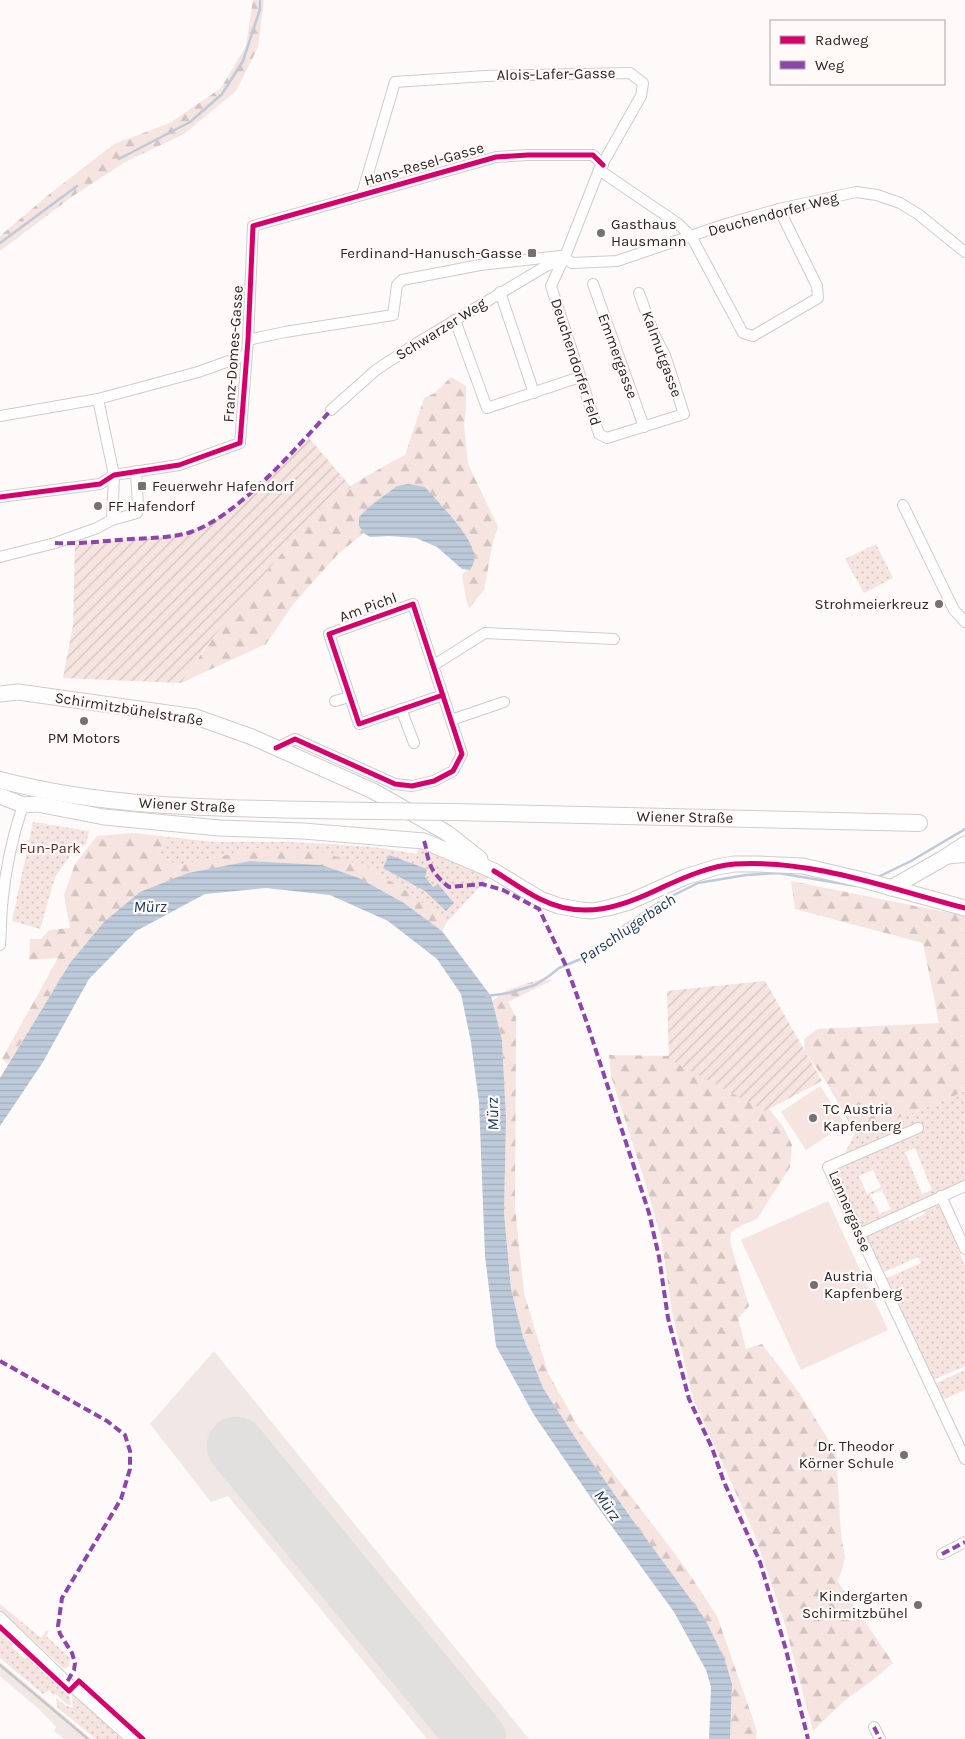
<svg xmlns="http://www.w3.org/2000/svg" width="965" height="1739" viewBox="0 0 965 1739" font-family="Karla,sans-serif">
<defs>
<pattern id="grass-dots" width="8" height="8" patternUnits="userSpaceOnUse" patternTransform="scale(1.25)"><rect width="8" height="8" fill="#f5e4e0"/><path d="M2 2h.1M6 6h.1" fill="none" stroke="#d2c4c0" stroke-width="1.8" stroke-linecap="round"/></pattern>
<pattern id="forest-firs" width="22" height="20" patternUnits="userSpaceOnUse" patternTransform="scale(1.25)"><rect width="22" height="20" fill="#f5e4e0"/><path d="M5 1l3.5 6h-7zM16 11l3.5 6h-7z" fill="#d2c4c0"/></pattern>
<pattern id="garden-furrows" width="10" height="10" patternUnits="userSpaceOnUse" patternTransform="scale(1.25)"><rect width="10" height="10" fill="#f5e4e0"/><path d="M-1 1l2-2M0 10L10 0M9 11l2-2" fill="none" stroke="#d2c4c0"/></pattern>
<pattern id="water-rules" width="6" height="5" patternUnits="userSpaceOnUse" patternTransform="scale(1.25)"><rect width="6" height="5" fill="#bccada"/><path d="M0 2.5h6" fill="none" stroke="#a2aebb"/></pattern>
</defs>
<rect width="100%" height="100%" fill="#fefaf9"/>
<!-- built -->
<g fill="#f1e8e6">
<polygon points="214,1351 529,1739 427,1739 228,1496 211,1502 150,1424"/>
<polygon points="0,1662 49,1703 91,1739 64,1739 54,1731 56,1727 40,1710 0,1676"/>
</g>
<!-- grass -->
<g fill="url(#grass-dots)" fill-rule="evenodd">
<polygon points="876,544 893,578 864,593 845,559"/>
<polygon points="33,822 89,831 86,844 69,857 55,877 40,929 12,921"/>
<polygon points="168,837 214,842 287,842 332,844 382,848 416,854 424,841 494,871 447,922 410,893 365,866 257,848 177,866 158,852"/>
<path d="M965 1091V1182L862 1229 837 1173V1169L855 1133 923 1109ZM915 1148 932 1190 922 1194 905 1152ZM873 1170 881 1187 867 1194 859 1176ZM882 1190 891 1209 880 1214 870 1195Z"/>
<polygon points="939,1203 965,1266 965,1366 933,1380 885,1279 921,1263 918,1257 882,1273 865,1236 906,1215 910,1221 925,1214 923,1207"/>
<polygon points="965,1370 965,1390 942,1400 934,1384"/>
<polygon points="0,1604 41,1638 46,1631 49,1631 46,1636 70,1658 69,1666 64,1669 0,1610"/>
<polygon points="0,1629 15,1643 12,1647 25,1659 28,1656 69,1695 71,1705 67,1704 56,1694 54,1695 49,1690 43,1694 0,1658"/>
<polygon points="72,1695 74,1695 122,1739 96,1739 57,1707 56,1698 66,1706 73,1707"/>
</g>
<!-- forest -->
<g fill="url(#forest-firs)">
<polygon points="253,0 264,0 258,47 236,91 184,134 125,162 73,196 0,251 0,236 47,196 114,144 170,123 221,88 246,46"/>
<path d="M451 377 466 386V407L464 425 468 464 498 527 493 542 484 590 469 608 466 600 462 575 473 564 449 515 440 505 359 526 364 533 338 554 294 603 266 644 181 683C209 641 241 602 274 563 290 543 307 520 327 503 348 486 380 468 405 455L424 398 435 393Z"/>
<polygon points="133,833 168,837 158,852 177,866 257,848 322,852 365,866 410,893 447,922 442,931 404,903 359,878 322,865 250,861 70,963 8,1064 2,1059 58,958 29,960 30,939 41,939 49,930 70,928 64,895 75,864 97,836"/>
<polygon points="791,881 965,916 965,1091 923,1109 855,1133 825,1080 805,1051 804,1039 818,1029 939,1023 923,943 795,909"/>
<polygon points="541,979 553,980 508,1002 516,1017 515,1207 524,1293 548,1373 579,1428 684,1566 717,1616 757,1731 756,1739 730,1739 732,1684 725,1660 705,1620 634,1522 582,1448 543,1388 523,1337 511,1289 504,1213 506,1119 502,1040 492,1001 507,990"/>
<polygon points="609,1055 676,1056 694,1063 770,1110 783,1127 792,1145 790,1167 757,1219 742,1225 731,1232 730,1242 749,1306 738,1318 746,1349 762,1344 800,1394 836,1452 841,1535 845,1558 838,1582 893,1663 869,1683 845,1700 813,1731 784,1621 754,1533 693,1398 673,1316 661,1238 646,1185 611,1076"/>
</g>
<!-- garden -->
<g fill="url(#garden-furrows)">
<polygon points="309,438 351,487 327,503 295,537 204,649 181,683 63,678 73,625 75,544 165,537 192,531 217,519 251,492"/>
<polygon points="765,981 822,1081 765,1111 669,1059 667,991"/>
</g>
<!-- pitch -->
<g fill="#f5e4e0">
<polygon points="820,1086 845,1124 806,1150 781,1112"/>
<polygon points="828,1201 888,1330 801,1370 741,1240"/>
</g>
<!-- water -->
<g fill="url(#water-rules)">
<path d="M408 484 425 487C439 504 471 534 474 555 475 560 473 566 470 570L462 569 437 547 416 538 389 536 370 537 364 533 359 526V517L369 507 397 486Z"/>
<polygon points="389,855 427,869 425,877 433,887 438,884 454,903 446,911 425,891 383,868"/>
<polygon points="250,861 322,865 359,878 404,903 442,931 491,996 502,1040 506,1119 504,1213 511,1289 523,1337 543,1388 582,1448 634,1522 705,1619 725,1660 732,1684 730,1739 709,1739 711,1687 706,1670 674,1612 589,1495 534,1415 496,1346 485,1256 479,1102 471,1042 461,994 437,959 388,921 330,895 266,888 205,894 136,931 89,979 43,1062 0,1126 0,1078 70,963 104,922 140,892 188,873"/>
</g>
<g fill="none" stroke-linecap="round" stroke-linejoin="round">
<!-- stream -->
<g stroke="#bccada" stroke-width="2.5">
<polyline points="119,159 190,122 222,94 243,61 260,9 260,0"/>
<polyline points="0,243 77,186"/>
<polyline points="878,877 911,861 965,829"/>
<polyline points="487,996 509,993 535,985 549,976 559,968 588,956 603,946 624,926 658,903 698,883 746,875 778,873 856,886"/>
</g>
<!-- runway -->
<polyline stroke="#e2e0df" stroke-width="59" points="236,1446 477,1739"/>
<!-- street casing -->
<g stroke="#cfcccb" stroke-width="12">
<g id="street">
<polyline points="599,170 677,223 691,236 743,333 753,336 818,298 817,286 779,209"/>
<polyline points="362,194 395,82 485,76 630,73 643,83 641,96 599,170 566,254"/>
<polyline points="568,260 572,263 617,261 726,224 779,209 856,192 877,195 900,203 918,214 965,252"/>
<polyline points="562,262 551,286 599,434 607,438 684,414 665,355 654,334 639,293"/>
<polyline points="593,284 644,427"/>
<polyline points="500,292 534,393"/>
<polyline points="455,320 487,408 580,377"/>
<polyline points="248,340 285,332 393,315 397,285 402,280 480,265 560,256"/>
<polyline points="98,399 114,475 112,520"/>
<polyline points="331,410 376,370 417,343 546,266 560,261"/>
<polyline points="0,416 98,399 198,372 246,355"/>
<polyline points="0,497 100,484 114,475 179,465 240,443 248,340 253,226 496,157 528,155 593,155 603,165"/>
<polyline points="903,505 954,610 965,622"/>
<polyline points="0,557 55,543 97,528 112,520 137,513 138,507 136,471"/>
<polyline points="434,665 485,633 614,639"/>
<polyline points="335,701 349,697"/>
<polyline points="401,709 414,743"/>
<polyline points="451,720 504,702"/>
<polyline points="276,748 295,739 395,784 412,786 434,781 453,771 462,754 413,604 329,634 359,724 443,695"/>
<polyline points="943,859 965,857"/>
<path d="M0 945C1 932 1 919 2 906 5 871 12 838 23 805"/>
<polyline points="918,1128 828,1167 965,1459"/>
<polyline points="941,1196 965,1249"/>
<polyline points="859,1234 965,1186"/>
<polyline points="942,1554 965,1542"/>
<polyline points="0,1617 67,1682 131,1739"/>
<polyline points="874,1727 880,1739"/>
</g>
</g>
<!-- secondary casing -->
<g stroke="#cfcccb" stroke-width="17">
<g id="secondary">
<polyline points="0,694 18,692 196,717 252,737 373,791 447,833 480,859"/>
<polyline points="0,796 23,805 37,804 104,817 219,828 303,831 424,841 494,871 540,899 559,906 581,910 592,911 608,908 629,902 685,877 717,867 734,864 758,864 803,866 867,881 965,908"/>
<polyline points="891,888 942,859 965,844"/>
</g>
</g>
<!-- primary casing -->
<g stroke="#cfcccb" stroke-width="18">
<g id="primary">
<path d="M0 780C120 812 252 808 375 811"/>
<polyline points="452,812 919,823"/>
</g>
</g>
<!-- street -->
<use href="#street" stroke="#fffefe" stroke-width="10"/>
<!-- secondary -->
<use href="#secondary" stroke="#fffefe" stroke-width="15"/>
<!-- primary -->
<use href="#primary" stroke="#fffefe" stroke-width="16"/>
<!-- rail -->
<polyline stroke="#c7c5c5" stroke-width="2.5" points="0,1665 88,1739"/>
<!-- primary-bridge casing -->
<g stroke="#cfcccb" stroke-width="18" stroke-linecap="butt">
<polyline id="primary-bridge" points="375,811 452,812"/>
</g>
<!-- primary-bridge -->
<use href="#primary-bridge" stroke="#fffefe" stroke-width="16"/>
<!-- quiet -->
<g stroke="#8e44ad" stroke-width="4" stroke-dasharray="8 4" stroke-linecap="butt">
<path d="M55 543C80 544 105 541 131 539 151 538 172 538 191 532 237 517 298 446 331 410"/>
<path d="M424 841C427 848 426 854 429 861 432 872 440 880 449 887L482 884 503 890 539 909 567 968 587 1023 649 1213 659 1257 668 1318 689 1399 712 1448 724 1482 760 1562 786 1650 808 1739"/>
<polyline points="0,1361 107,1421 125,1435 130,1451 130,1469 121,1499 62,1598 58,1626 60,1634 72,1653 75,1663 74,1670 67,1682"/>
<polyline points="942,1554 965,1542"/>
<polyline points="874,1727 880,1739"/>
</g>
<!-- cycleway casing -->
<g stroke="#fff9f8" stroke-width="8">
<g id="cycleway">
<polyline points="0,497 100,484 114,475 179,465 240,443 248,340 253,226 496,157 528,155 593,155 603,165"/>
<polyline points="276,748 295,739 395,784 412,786 434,781 453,771 462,754 413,604 329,634 359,724 443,695"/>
<path d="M494 871C509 880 524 891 540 899 583 921 622 907 663 887 685 877 710 866 735 864 813 859 890 889 965 908"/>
<polyline points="0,1627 69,1691 79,1681 143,1739"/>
</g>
</g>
<!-- cycleway -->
<use href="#cycleway" stroke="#d6006c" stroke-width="5"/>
</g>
<!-- markers -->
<g fill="#747170" stroke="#fff9f8" stroke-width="2">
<circle cx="601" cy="233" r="5"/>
<rect x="527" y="248" width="10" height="10" rx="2.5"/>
<rect x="137" y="481" width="10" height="10" rx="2.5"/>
<circle cx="98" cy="506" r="5"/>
<circle cx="939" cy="604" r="5"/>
<circle cx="84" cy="721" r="5"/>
<circle cx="813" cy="1118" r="5"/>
<circle cx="814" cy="1285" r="5"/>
<circle cx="904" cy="1455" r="5"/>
<circle cx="918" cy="1605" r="5"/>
</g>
<g text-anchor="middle" stroke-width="4.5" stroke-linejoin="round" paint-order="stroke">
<!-- street labels -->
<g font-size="15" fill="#292726" stroke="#fff9f8">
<text transform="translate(556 74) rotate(-1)" y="5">Alois-Lafer-Gasse</text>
<text transform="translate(424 164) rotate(-16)" y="5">Hans-Resel-Gasse</text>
<text transform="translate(773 214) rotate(-15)" y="5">Deuchendorfer Weg</text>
<text transform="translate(441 329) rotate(-32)" y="5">Schwarzer Weg</text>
<text transform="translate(233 354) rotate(-86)" y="5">Franz-Domes-Gasse</text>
<text transform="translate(662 354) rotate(70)" y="5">Kalmutgasse</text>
<text transform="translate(618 356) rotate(70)" y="5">Emmergasse</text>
<text transform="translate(576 362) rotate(72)" y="5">Deuchendorfer Feld</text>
<text transform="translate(368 607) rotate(-20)" y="5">Am Pichl</text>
<text transform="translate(129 709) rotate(9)" y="5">Schirmitzbühelstraße</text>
<text transform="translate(187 805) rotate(3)" y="5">Wiener Straße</text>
<text transform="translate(685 817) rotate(1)" y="5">Wiener Straße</text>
<text transform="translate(850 1211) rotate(67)" y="5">Lannergasse</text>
</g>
<!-- poi labels -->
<g font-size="15" fill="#292726" stroke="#fff9f8" text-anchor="start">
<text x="611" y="229">Gasthaus<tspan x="611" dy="17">Hausmann</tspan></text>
<text x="522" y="258" text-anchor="end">Ferdinand-Hanusch-Gasse</text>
<text x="152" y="491">Feuerwehr Hafendorf</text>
<text x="108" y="511">FF Hafendorf</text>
<text x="929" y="609" text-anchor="end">Strohmeierkreuz</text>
<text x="84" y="743" text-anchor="middle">PM Motors</text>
<text x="823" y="1114">TC Austria<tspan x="823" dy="17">Kapfenberg</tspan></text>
<text x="824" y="1281">Austria<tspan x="824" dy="17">Kapfenberg</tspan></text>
<text x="894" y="1451" text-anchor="end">Dr. Theodor<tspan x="894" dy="17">Körner Schule</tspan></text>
<text x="908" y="1601" text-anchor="end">Kindergarten<tspan x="908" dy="17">Schirmitzbühel</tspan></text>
</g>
<!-- park labels -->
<g font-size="15" fill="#5e2f27" stroke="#fff9f8">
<text x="50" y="853">Fun-Park</text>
</g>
<!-- water labels -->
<g font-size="16" font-style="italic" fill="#15395a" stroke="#fff9f8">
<text x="150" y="912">Mürz</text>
<text transform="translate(627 928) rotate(-34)" y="6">Parschlugerbach</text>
<text transform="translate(492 1114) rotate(-92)" y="6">Mürz</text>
<text transform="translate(608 1505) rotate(55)" y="6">Mürz</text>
</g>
</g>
<!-- legend -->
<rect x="770" y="20" width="175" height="65" fill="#fff9f8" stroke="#a9a5a4"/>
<rect x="780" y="36" width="25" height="8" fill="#d6006c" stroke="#a9a5a4"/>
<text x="815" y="45" font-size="15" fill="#292726">Radweg</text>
<rect x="780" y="61" width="25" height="8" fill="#8e44ad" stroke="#a9a5a4"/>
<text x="815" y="70" font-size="15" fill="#292726">Weg</text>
</svg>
